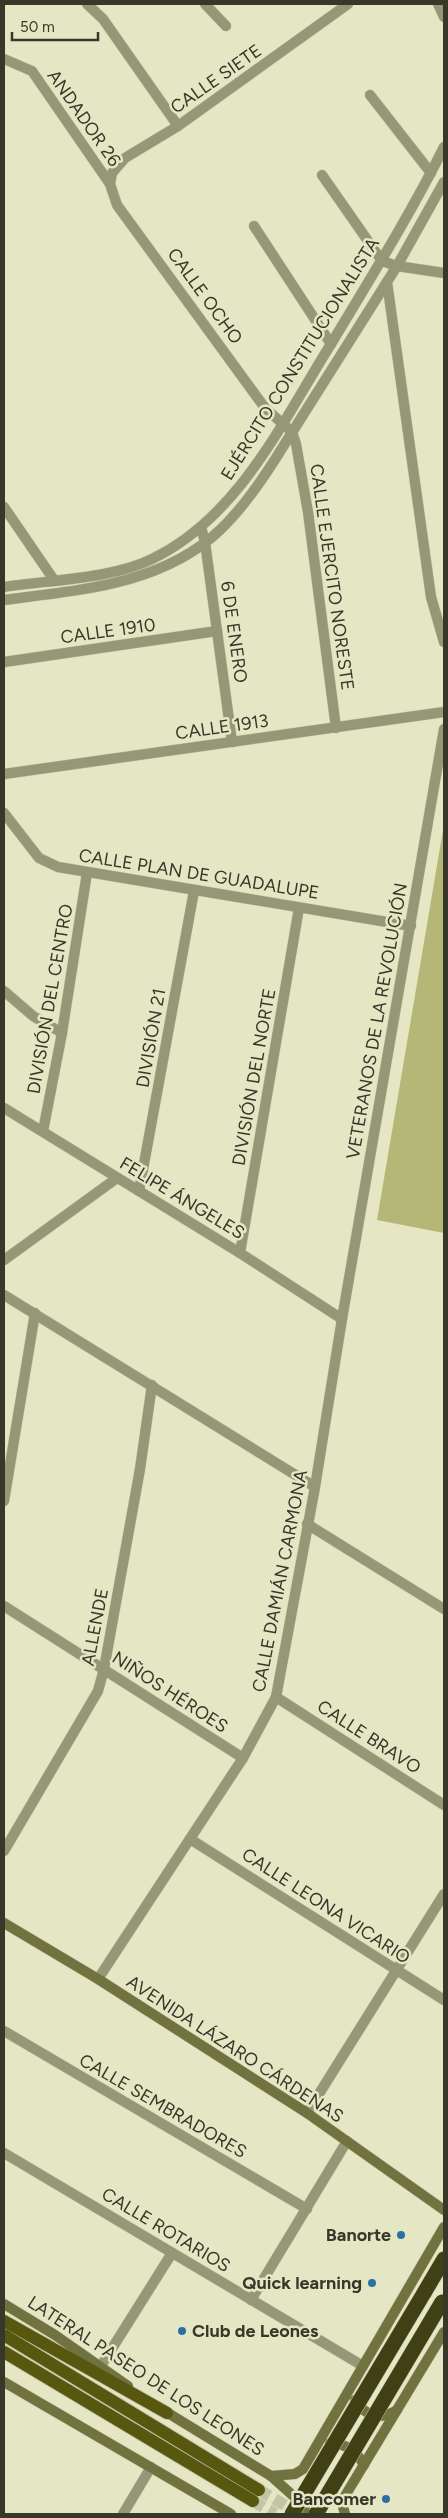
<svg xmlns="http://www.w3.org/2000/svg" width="448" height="2518" viewBox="0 0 448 2518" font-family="Figtree,sans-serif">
<rect width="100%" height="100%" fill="#e5e7c4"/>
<!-- green -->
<polygon fill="#b4b776" points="444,824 444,1233 377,1220"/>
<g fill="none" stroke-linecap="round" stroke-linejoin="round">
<!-- primary-tunnel -->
<g stroke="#c2c4a5" stroke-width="12" stroke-dasharray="12 6" stroke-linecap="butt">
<polyline points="259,2490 300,2514"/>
<polyline points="253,2501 275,2514"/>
</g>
<!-- street casing -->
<g stroke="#c2c4a5" stroke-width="11">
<g id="street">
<polyline points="87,4 103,19 178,126"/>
<polyline points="205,4 226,26"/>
<polyline points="438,4 444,17"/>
<polyline points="4,59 32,71 110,184 117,205 265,408 292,432 296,444 308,512 336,728"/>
<polyline points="370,95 431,173"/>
<polyline points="322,175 382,261 397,266 444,273"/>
<polyline points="110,184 112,173 125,158 178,126 348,4"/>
<polyline points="254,226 331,344"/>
<polyline points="387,282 431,597 444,642"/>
<polyline points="4,507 54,580"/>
<polyline points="201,527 205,542 232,742"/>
<path d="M4 587C49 580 112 579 152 559 239 517 282 422 331 344 370 279 410 215 444 147"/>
<path d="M4 600C79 590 162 585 220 530 241 510 258 486 274 461L397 266 444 182"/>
<polyline points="4,662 217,631"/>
<polyline points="4,774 444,712"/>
<polyline points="4,813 39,858 58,867 411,926"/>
<polyline points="4,991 33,1016 62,1033"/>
<polyline points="4,1108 240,1253 342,1319"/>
<polyline points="43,1131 62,1033 87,873"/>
<polyline points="139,1191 194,891"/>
<polyline points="240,1253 299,908"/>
<polyline points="4,1260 117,1178"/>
<polyline points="4,1295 315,1487"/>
<polyline points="4,1501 35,1313"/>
<polyline points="307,1524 444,1609"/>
<polyline points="4,1606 243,1758"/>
<polyline points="276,1697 444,1805"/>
<polyline points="190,1839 444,2000"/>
<polyline points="4,1851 98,1691 104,1669 140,1469 152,1385"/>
<polyline points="98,1979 243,1758 276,1697 315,1487 342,1319 444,729"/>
<polyline points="4,2031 307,2209"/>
<polyline points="307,2113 444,1894"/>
<polyline points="4,2153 363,2366"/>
<polyline points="251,2300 347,2141"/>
<polyline points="101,2366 172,2253"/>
<polyline points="123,2514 151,2467"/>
</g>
</g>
<!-- secondary casing -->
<g stroke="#c2c4a5" stroke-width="11">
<g id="secondary">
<polyline points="4,1923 98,1979 307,2113 444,2210"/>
<polyline points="4,2304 55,2335 128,2386"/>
<polyline points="4,2382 231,2514"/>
<path d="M355 2400C365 2416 380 2421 397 2410"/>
<polyline points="163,2410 271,2476 299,2501 308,2514"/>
<path d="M330 2443C346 2444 356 2450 364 2465"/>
<polyline points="271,2476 295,2474 303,2469 444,2227"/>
<polyline points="345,2514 342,2503 345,2496 444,2332"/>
</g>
</g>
<!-- primary casing -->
<g stroke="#c2c4a5" stroke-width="14">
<g id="primary">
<polyline points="4,2321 167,2413"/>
<polyline points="4,2335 259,2490"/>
<polyline points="4,2352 253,2501"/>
</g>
</g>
<!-- highway casing -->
<g stroke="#c2c4a5" stroke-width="16">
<polyline id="highway" points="424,2293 444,2259"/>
</g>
<!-- street -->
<use href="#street" stroke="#959776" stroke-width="10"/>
<!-- secondary -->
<use href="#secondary" stroke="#70723f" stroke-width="10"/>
<!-- primary -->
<use href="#primary" stroke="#575710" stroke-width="12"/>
<!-- highway -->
<use href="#highway" stroke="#3f4014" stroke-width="15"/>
<!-- highway-bridge casing -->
<g stroke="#c2c4a5" stroke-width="16" stroke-linecap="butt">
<g id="highway-bridge">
<polyline points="292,2514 424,2293"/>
<polyline points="316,2514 442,2302"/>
</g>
</g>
<!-- highway-bridge -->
<use href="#highway-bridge" stroke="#3f4014" stroke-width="15"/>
</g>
<!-- markers -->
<g fill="#2b70a5" stroke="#e5e7c4" stroke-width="2">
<circle cx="401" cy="2235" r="5"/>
<circle cx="372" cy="2283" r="5"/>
<circle cx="182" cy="2331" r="5"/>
<circle cx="386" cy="2499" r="5"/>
</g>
<g text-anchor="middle" stroke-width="5" stroke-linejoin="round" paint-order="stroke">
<!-- street labels -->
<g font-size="18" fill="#37372a" stroke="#e5e7c4">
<text transform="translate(216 79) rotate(-35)" y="6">CALLE SIETE</text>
<text transform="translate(84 118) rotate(55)" y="6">ANDADOR 26</text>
<text transform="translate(205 296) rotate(54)" y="6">CALLE OCHO</text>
<text transform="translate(300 359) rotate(-58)" y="6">EJÉRCITO CONSTITUCIONALISTA</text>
<text transform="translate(332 577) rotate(82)" y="6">CALLE EJERCITO NORESTE</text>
<text transform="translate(108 631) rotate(-8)" y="6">CALLE 1910</text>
<text transform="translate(234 632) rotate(82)" y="6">6 DE ENERO</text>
<text transform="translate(222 727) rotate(-8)" y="6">CALLE 1913</text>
<text transform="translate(199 874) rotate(9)" y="6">CALLE PLAN DE GUADALUPE</text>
<text transform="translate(50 999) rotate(-80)" y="6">DIVISIÓN DEL CENTRO</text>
<text transform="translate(377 1021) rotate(-80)" y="6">VETERANOS DE LA REVOLUCIÓN</text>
<text transform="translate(151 1038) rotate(-80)" y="6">DIVISIÓN 21</text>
<text transform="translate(254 1077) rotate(-80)" y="6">DIVISIÓN DEL NORTE</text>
<text transform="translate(182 1198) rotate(31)" y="6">FELIPE ÁNGELES</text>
<text transform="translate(280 1581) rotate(-79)" y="6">CALLE DAMIÁN CARMONA</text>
<text transform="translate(95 1627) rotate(-79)" y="6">ALLENDE</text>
<text transform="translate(170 1692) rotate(33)" y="6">NIÑOS HÉROES</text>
<text transform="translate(369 1737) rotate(33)" y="6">CALLE BRAVO</text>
<text transform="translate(326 1906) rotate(33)" y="6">CALLE LEONA VICARIO</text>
<text transform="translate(235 2049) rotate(33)" y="6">AVENIDA LÁZARO CÁRDENAS</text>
<text transform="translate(163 2106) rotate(30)" y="6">CALLE SEMBRADORES</text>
<text transform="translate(166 2230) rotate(31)" y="6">CALLE ROTARIOS</text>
<text transform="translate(146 2376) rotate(33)" y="6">LATERAL PASEO DE LOS LEONES</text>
</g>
<!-- poi labels -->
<g font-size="18" font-weight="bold" fill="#37372a" stroke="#e5e7c4" text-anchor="end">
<text x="391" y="2241">Banorte</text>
<text x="362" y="2289">Quick learning</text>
<text x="192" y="2337" text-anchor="start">Club de Leones</text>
<text x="376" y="2505">Bancomer</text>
</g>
</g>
<!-- border -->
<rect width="448" height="2518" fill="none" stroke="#37372a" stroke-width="10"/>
<!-- scale -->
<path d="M12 32v8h86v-8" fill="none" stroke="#37372a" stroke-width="2.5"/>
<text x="20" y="32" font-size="15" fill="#37372a" stroke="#e5e7c4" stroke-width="4" paint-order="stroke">50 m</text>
</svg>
